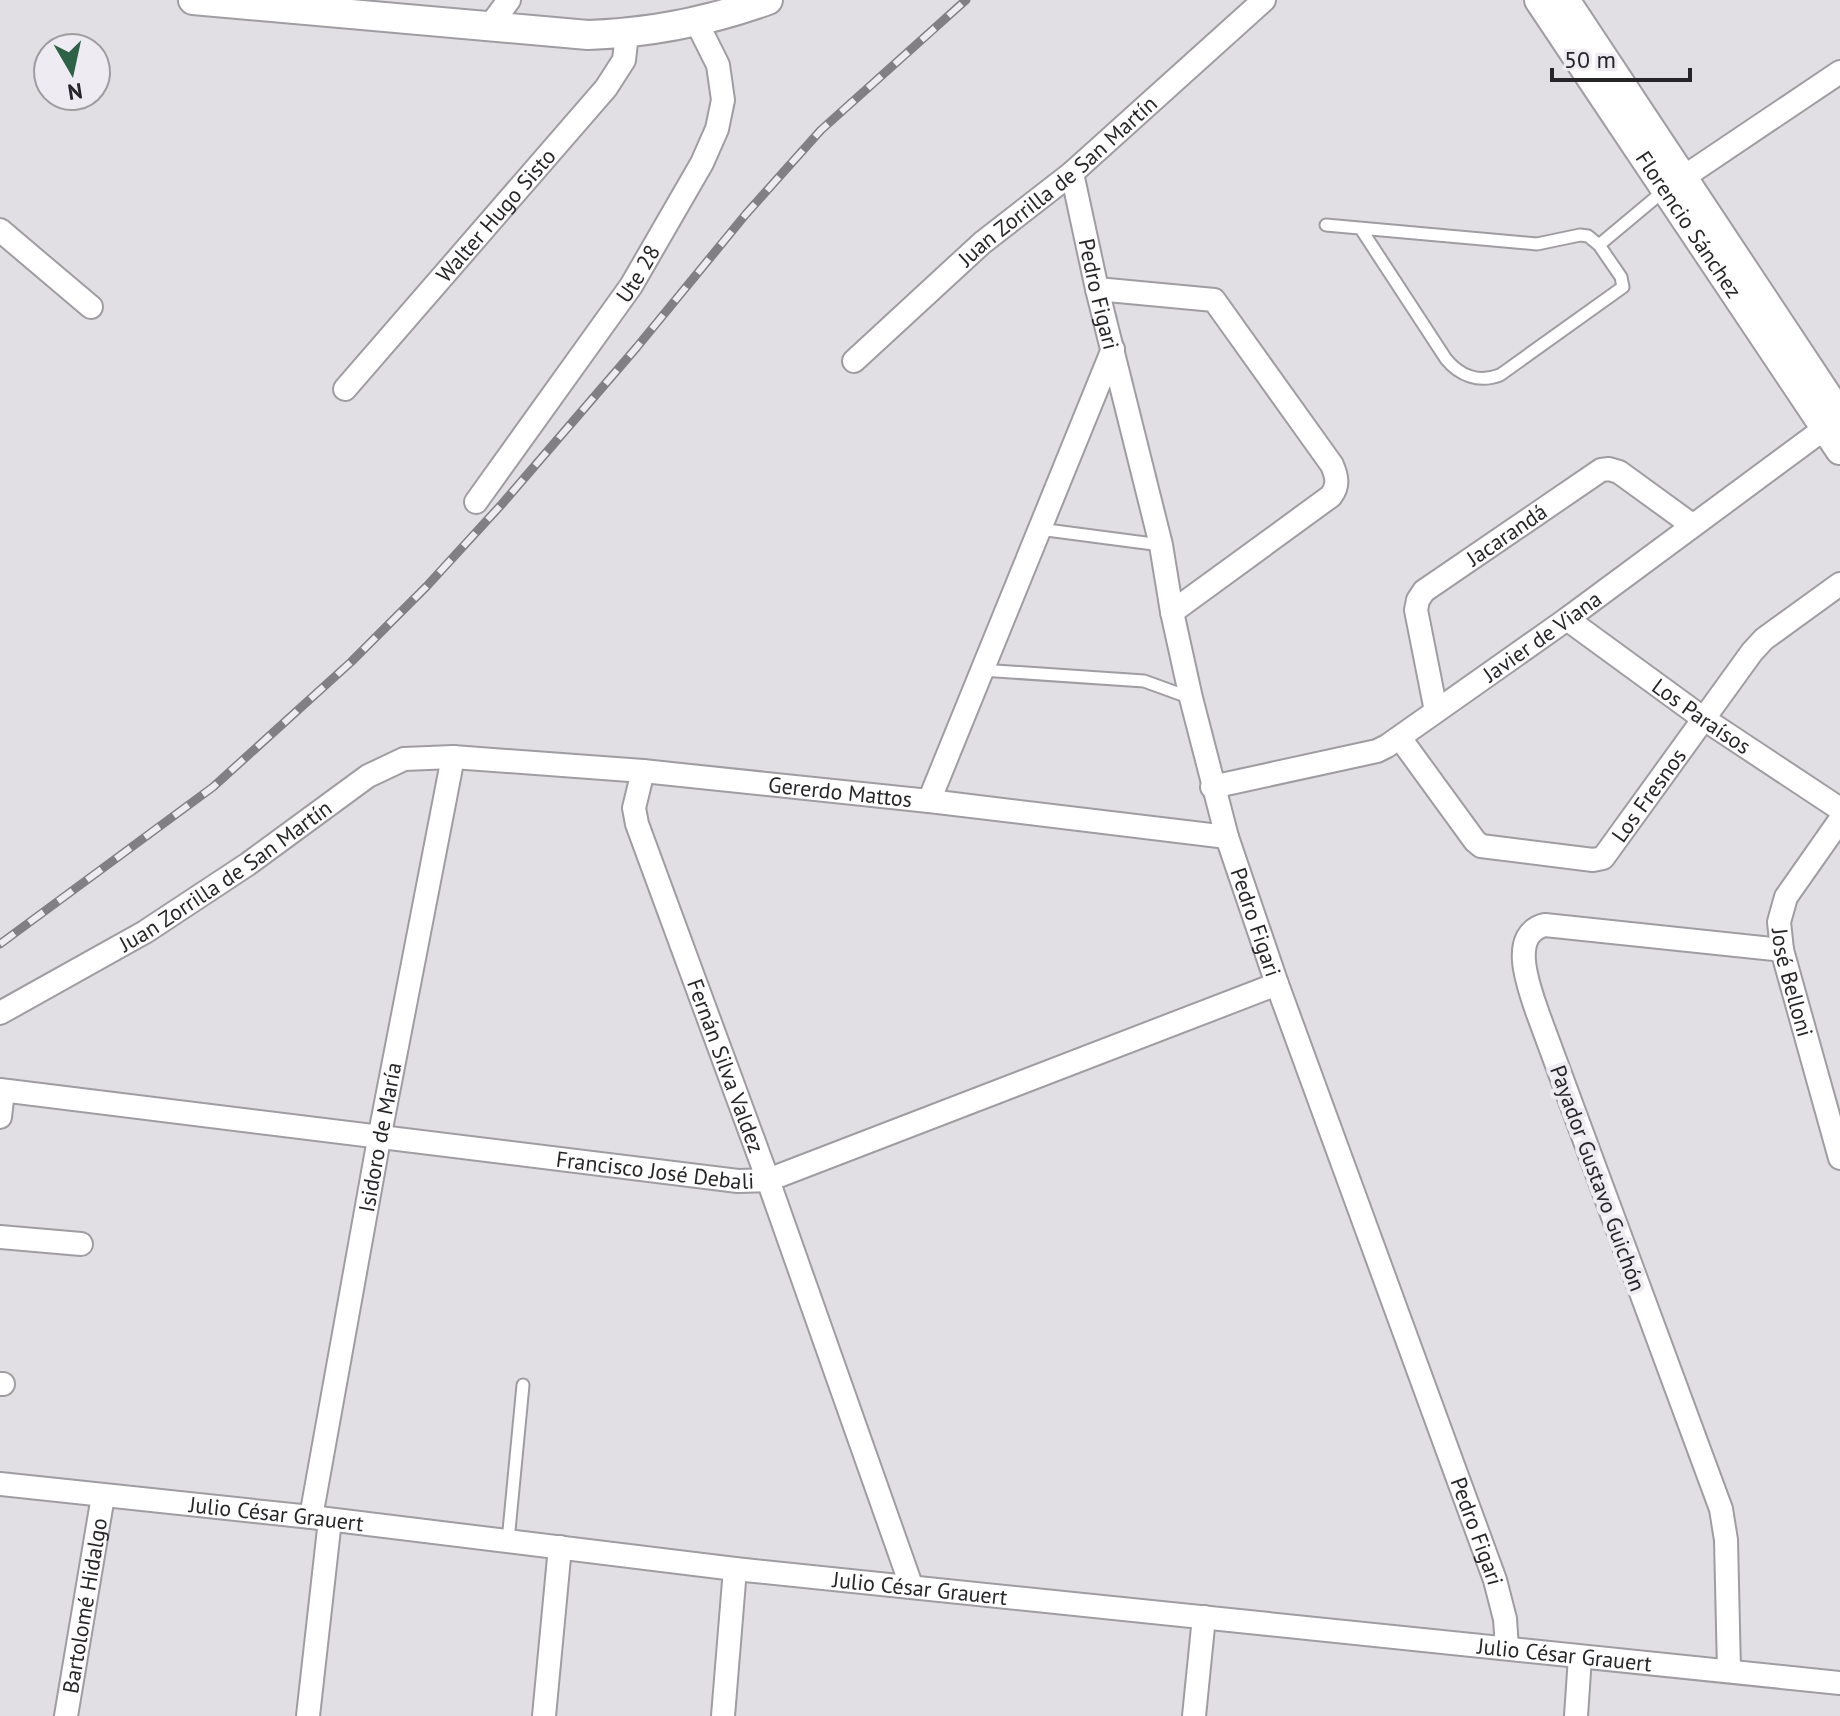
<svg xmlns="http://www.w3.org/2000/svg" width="1840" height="1716" viewBox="0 0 1840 1716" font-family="'PT Sans',sans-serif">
<rect width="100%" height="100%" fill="#e1dee4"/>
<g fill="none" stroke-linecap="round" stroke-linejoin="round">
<!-- service casing -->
<g stroke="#9f9ca2" stroke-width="15">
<g id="service">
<path d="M1326 225 1537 244 1580 235 1588 236 1599 245 1621 277 1623 287 1500 375C1479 383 1460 376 1446 359L1361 229"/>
<polyline points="1599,245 1666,189"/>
<polyline points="1039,529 1161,545"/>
<polyline points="981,670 1144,681 1191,698"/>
<polyline points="508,1541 523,1385"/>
</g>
</g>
<!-- minor casing -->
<g stroke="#9f9ca2" stroke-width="26">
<g id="minor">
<polyline points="489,27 509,0"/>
<path id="s1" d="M1072 173 1097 289 1161 545 1172 612 1191 698 1227 837 1277 984 1495 1580 1505 1619 1507 1648"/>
<polyline points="1672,185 1840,72"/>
<polyline points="0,230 91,307"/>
<path d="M1097 289 1214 300 1332 465C1337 477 1339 485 1331 496L1172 612"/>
<path id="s2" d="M854 361 982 243 1072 173 1264 0"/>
<path id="s3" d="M345 389 606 88 624 60 627 34"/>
<path id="s4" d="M476 502 631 286 702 163 717 129 723 100 718 65 696 21"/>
<path id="s5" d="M1567 619 1704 719 1840 809"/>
<path id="s6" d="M1436 711 1416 610 1418 600 1424 591 1601 470 1609 469 1619 472 1692 525"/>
<path id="s7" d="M1400 738 1475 841 1481 846 1593 860 1603 858 1752 652 1764 639 1840 584"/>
<path id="s8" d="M643 771 634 808 637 824 768 1180 911 1585"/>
<path id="s9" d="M1212 787 1377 751 1387 746 1567 619 1836 420"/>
<polyline points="929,801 1113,349"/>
<path id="s10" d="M1840 820 1786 897 1779 922 1782 950 1840 1158"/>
<path id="s11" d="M0 1013 145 932 248 864 368 776 404 759 453 757 643 771 929 801 1227 837"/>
<path id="s12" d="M0 1090 738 1181 768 1180 1277 984"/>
<polyline points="0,1117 3,1091"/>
<polyline points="0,1237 81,1244"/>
<polyline points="0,1384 3,1384"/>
<path id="s13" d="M0 1484 311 1517 735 1569 1840 1683"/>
<path id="s14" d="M311 1517 379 1139 453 757"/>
<path d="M1729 1671 1726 1540 1721 1509 1538 1014C1530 990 1507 934 1545 925L1782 950"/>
<path id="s15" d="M66 1716 103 1496"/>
<polyline points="308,1716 330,1520"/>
<polyline points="544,1716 560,1547"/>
<polyline points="723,1716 735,1569"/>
<polyline points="1194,1716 1204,1617"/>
<polyline points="1576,1716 1580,1657"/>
</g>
</g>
<!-- tertiary casing -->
<g stroke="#9f9ca2" stroke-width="32">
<g id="tertiary">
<path d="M193 0 588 35C650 33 710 21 768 0"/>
<path id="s16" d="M1539 0 1840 450"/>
<polyline points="1565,0 1840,415"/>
</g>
</g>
<!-- service -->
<use href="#service" stroke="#fff" stroke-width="11"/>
<!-- minor -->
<use href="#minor" stroke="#fff" stroke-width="22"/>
<!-- tertiary -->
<use href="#tertiary" stroke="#fff" stroke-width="28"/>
<!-- rail casing -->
<g stroke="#827f84" stroke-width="9">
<polyline id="rail" points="0,944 213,787 351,662 426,587 502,504 637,347 746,214 821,130 966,0"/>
</g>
<!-- rail -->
<use href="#rail" stroke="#eeebf2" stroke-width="6" stroke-dasharray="18" stroke-linecap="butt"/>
</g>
<g text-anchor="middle" stroke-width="8" stroke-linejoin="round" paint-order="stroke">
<!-- street labels -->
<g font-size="22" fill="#272528" stroke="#eeebf2">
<text dy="8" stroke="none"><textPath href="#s2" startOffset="272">Juan Zorrilla de San Martín</textPath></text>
<text dy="8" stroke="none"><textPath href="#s3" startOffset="230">Walter Hugo Sisto</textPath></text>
<text dy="8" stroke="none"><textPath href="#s16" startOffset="270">Florencio Sánchez</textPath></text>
<text dy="8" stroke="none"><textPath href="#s4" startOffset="280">Ute 28</textPath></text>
<text dy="8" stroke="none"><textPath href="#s1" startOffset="124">Pedro Figari</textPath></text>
<text dy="8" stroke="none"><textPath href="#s6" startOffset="224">Jacarandá</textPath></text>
<text dy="8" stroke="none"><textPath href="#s9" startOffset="370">Javier de Viana</textPath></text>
<text dy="8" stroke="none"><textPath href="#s5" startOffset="166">Los Paraísos</textPath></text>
<text dy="8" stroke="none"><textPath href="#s11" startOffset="916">Gererdo Mattos</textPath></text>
<text dy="8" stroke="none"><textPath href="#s7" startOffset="336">Los Fresnos</textPath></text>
<text dy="8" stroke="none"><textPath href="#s11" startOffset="264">Juan Zorrilla de San Martín</textPath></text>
<text dy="8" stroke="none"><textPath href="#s1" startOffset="772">Pedro Figari</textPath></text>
<text dy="8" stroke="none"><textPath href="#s10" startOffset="182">José Belloni</textPath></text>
<text dy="8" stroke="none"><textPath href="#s8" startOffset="312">Fernán Silva Valdez</textPath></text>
<text dy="8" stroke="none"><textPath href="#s14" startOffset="386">Isidoro de María</textPath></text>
<text dy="8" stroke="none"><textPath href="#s12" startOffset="660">Francisco José Debali</textPath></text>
<text transform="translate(1598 1178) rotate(70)" y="8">Payador Gustavo Guichón</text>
<text dy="8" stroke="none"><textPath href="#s13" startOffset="278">Julio César Grauert</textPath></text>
<text dy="8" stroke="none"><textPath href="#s1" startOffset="1420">Pedro Figari</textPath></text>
<text dy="8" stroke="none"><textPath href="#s13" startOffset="926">Julio César Grauert</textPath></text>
<text dy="8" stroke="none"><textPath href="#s15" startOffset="112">Bartolomé Hidalgo</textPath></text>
<text dy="8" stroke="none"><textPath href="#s13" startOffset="1574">Julio César Grauert</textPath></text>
</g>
</g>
<!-- north arrow -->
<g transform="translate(72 72) rotate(171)"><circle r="38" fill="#eeebf2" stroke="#9e9ca1" stroke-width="2"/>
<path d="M0-6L14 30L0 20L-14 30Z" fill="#2e6246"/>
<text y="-12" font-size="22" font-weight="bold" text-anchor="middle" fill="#272528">N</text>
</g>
<!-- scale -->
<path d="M1552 68v12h138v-12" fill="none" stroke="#272528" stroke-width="4"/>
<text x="1564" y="68" font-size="24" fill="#272528" stroke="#eeebf2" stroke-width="6" paint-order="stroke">50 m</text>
</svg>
